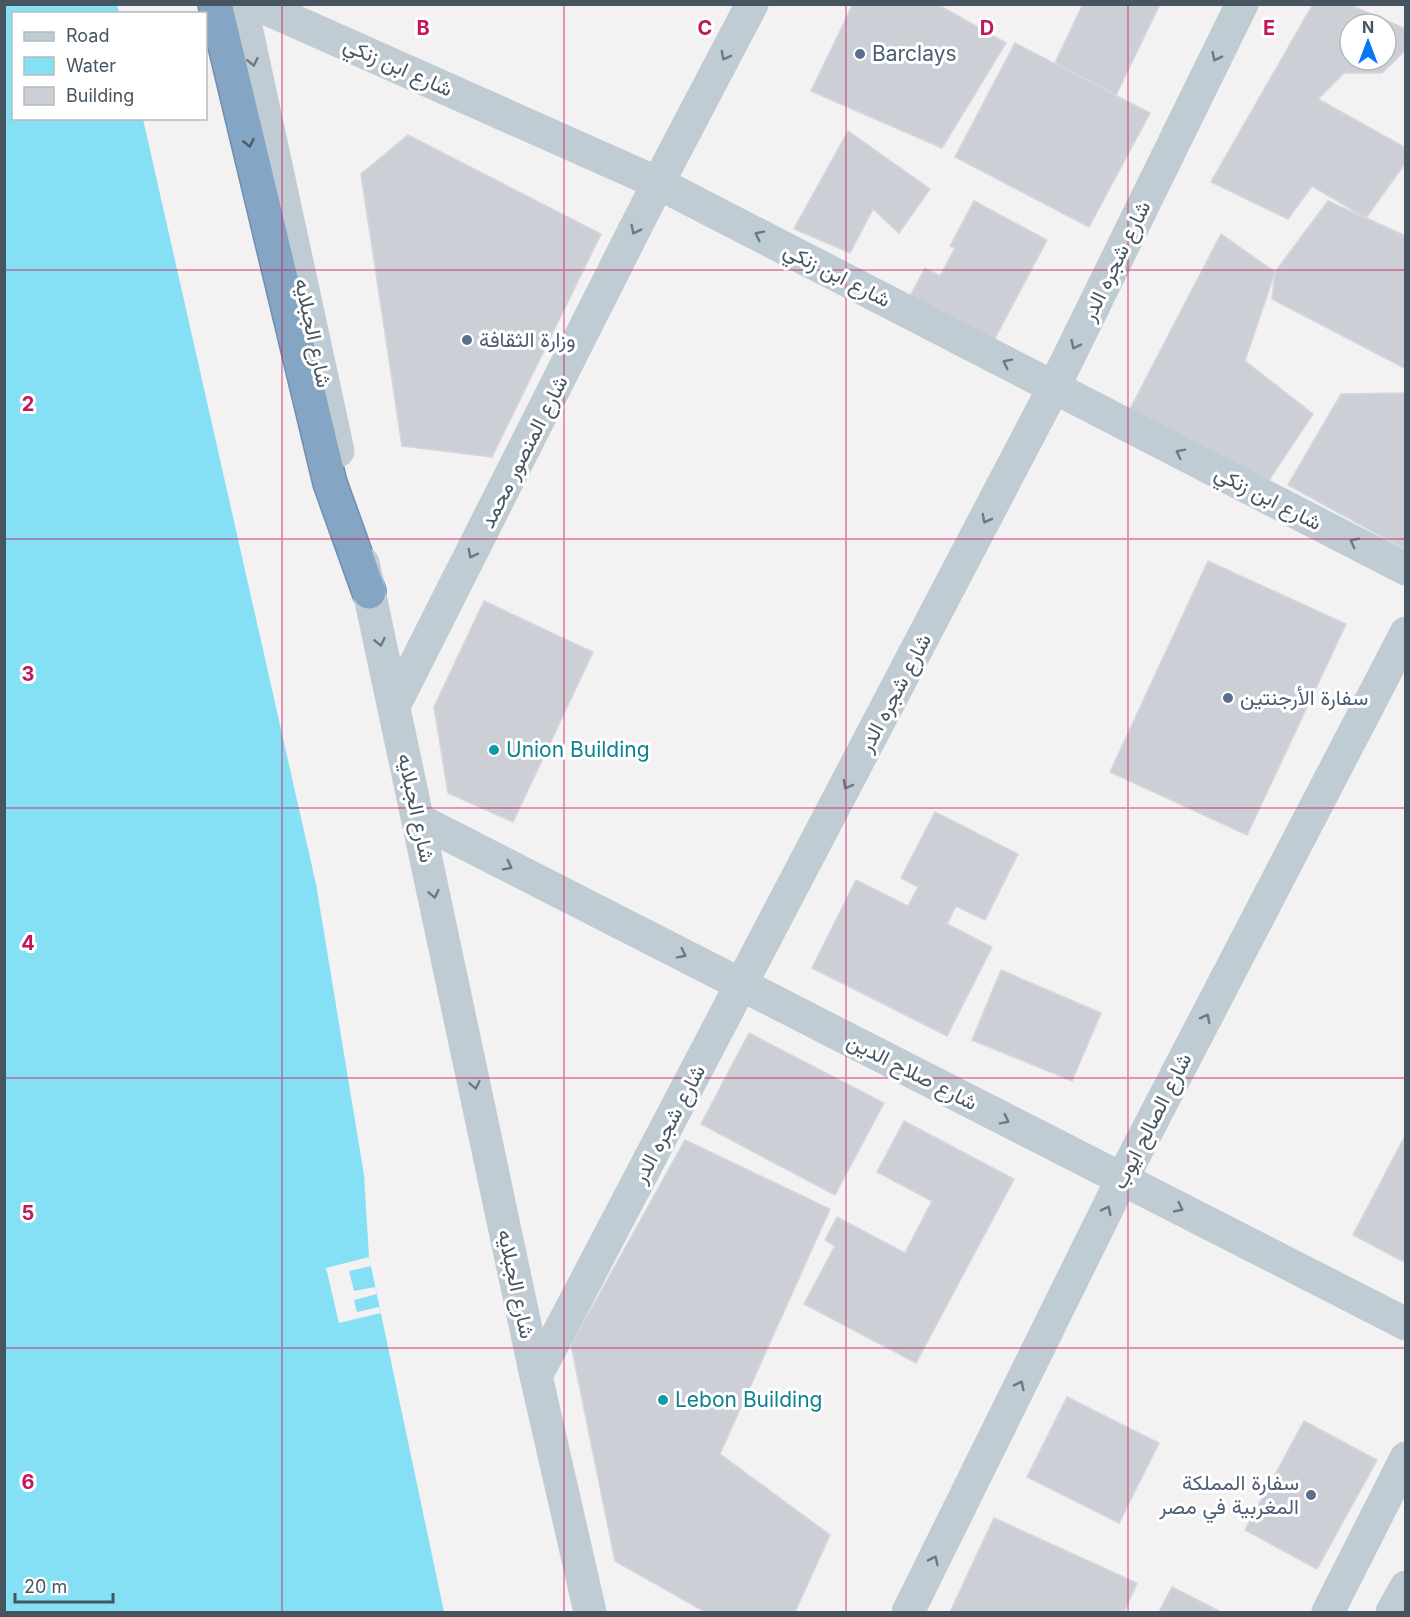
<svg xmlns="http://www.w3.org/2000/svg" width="1410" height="1617" viewBox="0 0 1410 1617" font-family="Inter,Vazirmatn,sans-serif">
<rect width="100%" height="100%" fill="#f3f1f1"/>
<!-- water -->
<polygon fill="#85e0f5" points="5,5 117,5 119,13 14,14 14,118 143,119 316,884 364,1175 369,1257 444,1612 5,1612"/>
<!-- pier -->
<polygon fill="#f3f1f1" points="369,1257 371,1266 349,1271 354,1291 375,1287 377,1294 354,1300 357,1312 379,1307 381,1313 339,1323 326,1268"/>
<!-- building -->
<g fill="#ccd0d6" stroke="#d4d7dd" stroke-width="1.5" fill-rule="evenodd">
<polygon points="853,4 937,4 1006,43 942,148 811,91"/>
<polygon points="1083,4 1160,4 1116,95 1055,63"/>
<path d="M1313 4H1348L1406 29V50L1382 73H1344L1318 99 1406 148V162L1366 218 1312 186 1288 219 1211 182ZM1350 24H1386V60H1350Z"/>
<polygon points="1015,43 1150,113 1089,227 955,157"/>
<polygon points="848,131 930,189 899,233 873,209 850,253 794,229"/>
<polygon points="408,135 601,234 492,457 402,446 361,174"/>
<polygon points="974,201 1047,240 992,344 908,300 925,268 940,276 955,248 950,246"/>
<polygon points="1328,201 1406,236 1406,369 1272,299 1275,272"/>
<polygon points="1221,234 1275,272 1245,361 1313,414 1268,482 1130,409"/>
<polygon points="1406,393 1406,550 1288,485 1341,394"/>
<polygon points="1208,561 1346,624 1247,835 1110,772"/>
<polygon points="484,601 593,652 513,822 448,793 434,707"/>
<polygon points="935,812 1018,854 985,920 956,906 947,924 992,947 947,1036 812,968 856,880 908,906 918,887 901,878"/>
<polygon points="1001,970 1101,1013 1072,1081 972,1040"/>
<polygon points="749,1033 884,1103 835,1195 701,1124"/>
<polygon points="904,1121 1014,1179 916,1363 804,1304 835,1246 825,1240 837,1217 905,1253 932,1201 877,1172"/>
<polygon points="1406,1134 1406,1263 1353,1235"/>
<polygon points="685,1140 830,1209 720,1454 830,1535 795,1612 705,1612 615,1561 571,1345"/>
<polygon points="1067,1397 1159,1443 1119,1523 1027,1477"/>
<polygon points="1304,1421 1377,1460 1317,1569 1245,1530"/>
<polygon points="994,1518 1137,1583 1124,1612 950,1612"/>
<polygon points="1172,1587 1221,1612 1159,1612"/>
</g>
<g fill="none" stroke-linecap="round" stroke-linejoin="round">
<!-- highway casing -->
<g stroke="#6f8fb0" stroke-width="36">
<polyline id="highway" points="215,4 330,483 369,592"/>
</g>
<!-- minor -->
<g stroke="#c0ccd4" stroke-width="33">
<polyline points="241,4 338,451"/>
<polyline points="256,4 658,183 1406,569"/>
<polyline points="363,563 536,1376 590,1612"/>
<polyline points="394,706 658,183 752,4"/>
<polyline points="419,820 1406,1324"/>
<polyline points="536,1376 1054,387 1242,4"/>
<polyline points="908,1612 1122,1179 1406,633"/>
<polyline points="1328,1612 1406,1458"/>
<polyline points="1392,1612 1406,1587"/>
</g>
<!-- highway -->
<use href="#highway" stroke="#84a5c4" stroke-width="33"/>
</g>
<!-- one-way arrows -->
<defs><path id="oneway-chevron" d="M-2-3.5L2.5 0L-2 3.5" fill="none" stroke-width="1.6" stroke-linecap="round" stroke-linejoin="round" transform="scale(1.5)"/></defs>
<g stroke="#6b7983">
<use href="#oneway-chevron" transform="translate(725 56) rotate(118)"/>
<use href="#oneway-chevron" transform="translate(1216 57) rotate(116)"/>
<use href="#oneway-chevron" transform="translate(253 62) rotate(78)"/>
<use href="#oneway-chevron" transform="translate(635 230) rotate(116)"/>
<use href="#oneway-chevron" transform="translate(759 235) rotate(-153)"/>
<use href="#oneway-chevron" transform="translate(1075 345) rotate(116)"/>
<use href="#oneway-chevron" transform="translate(1007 363) rotate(-153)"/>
<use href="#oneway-chevron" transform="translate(1180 453) rotate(-153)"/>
<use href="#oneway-chevron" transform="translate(986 519) rotate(118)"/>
<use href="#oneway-chevron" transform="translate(1354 542) rotate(-153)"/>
<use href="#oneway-chevron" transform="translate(472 554) rotate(117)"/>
<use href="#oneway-chevron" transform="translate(380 642) rotate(78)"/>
<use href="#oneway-chevron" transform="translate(847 785) rotate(118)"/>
<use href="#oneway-chevron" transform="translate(508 866) rotate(27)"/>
<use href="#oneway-chevron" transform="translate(434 894) rotate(78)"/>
<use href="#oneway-chevron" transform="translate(682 954) rotate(27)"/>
<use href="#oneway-chevron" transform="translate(1206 1018) rotate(-63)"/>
<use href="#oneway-chevron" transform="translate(475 1085) rotate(78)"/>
<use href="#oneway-chevron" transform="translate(1005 1120) rotate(27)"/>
<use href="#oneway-chevron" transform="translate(1179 1208) rotate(27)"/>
<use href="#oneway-chevron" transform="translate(1107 1210) rotate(-64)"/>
<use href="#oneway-chevron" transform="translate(1020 1385) rotate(-64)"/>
<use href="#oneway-chevron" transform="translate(934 1560) rotate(-64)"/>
</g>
<use stroke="#4d5d6a" href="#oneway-chevron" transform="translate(249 143) rotate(77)"/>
<!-- grid -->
<path fill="none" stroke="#c2185b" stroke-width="1.5" stroke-opacity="0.55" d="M282 4V1612M564 4V1612M846 4V1612M1128 4V1612M4 270H1406M4 539H1406M4 808H1406M4 1078H1406M4 1348H1406"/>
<!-- markers -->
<g fill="#5c6f8a" stroke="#fff" stroke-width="2">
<circle cx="860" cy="54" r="6"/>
<circle cx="467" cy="340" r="6"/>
<circle cx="1228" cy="698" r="6"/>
<circle cx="1311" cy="1495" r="6"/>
</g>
<g fill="#0f9aa8" stroke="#fff" stroke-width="2">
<circle cx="494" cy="750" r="6"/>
<circle cx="663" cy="1400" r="6"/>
</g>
<g text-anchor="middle" stroke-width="6" stroke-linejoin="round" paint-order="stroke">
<!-- service labels -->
<g font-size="21" fill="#4e5e75" stroke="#fff" text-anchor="start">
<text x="872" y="61">Barclays</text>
<text x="479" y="347">وزارة الثقافة</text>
<text x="1240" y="705">سفارة الأرجنتين</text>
<text x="1299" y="1490" text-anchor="end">سفارة المملكة<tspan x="1299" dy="24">المغربية في مصر</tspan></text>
</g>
<!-- street labels -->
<g font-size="21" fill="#475560" stroke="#fff">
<text transform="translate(398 67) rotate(24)" y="7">شارع ابن زنكي</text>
<text transform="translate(1116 261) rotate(-64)" y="7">شارع شجره الدر</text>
<text transform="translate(837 275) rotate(27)" y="7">شارع ابن زنكي</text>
<text transform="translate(313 333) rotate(78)" y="7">شارع الجبلايه</text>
<text transform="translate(524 452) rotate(-63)" y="7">شارع المنصور محمد</text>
<text transform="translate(1268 498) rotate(27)" y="7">شارع ابن زنكي</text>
<text transform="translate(895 693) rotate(-62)" y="7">شارع شجره الدر</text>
<text transform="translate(416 808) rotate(78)" y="7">شارع الجبلايه</text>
<text transform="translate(912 1072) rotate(27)" y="7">شارع صلاح الدين</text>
<text transform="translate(1152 1121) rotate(-63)" y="7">شارع الصالح ايوب</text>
<text transform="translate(669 1124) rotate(-62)" y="7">شارع شجره الدر</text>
<text transform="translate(516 1284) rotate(78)" y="7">شارع الجبلايه</text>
</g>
<!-- culture labels -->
<g font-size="21" fill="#0d838f" stroke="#fff" text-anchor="start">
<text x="506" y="757">Union Building</text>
<text x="675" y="1407">Lebon Building</text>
</g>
</g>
<g font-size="20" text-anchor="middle" font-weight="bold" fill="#c2185b" stroke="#fff" stroke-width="6" stroke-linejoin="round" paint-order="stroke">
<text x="423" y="35">B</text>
<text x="705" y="35">C</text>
<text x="987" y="35">D</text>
<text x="1269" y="35">E</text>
<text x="28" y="411">2</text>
<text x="28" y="681">3</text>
<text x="28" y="950">4</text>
<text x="28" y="1220">5</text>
<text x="28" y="1489">6</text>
</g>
<!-- border -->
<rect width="1410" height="1617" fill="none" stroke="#475560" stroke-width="12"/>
<!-- legend -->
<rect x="12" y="12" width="195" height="108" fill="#ffffff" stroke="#b5bbbf" stroke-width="1.5"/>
<rect x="24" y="32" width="30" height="9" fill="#c0ccd4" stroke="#b5bbbf" stroke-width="1.5"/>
<text x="66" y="42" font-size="18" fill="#475560">Road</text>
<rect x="24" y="57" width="30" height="18" fill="#85e0f5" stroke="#b5bbbf" stroke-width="1.5"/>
<text x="66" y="72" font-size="18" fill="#475560">Water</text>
<rect x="24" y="87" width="30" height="18" fill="#ccd0d6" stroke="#b5bbbf" stroke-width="1.5"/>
<text x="66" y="102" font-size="18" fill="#475560">Building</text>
<!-- north arrow -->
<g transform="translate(1368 42)"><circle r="28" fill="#ffffff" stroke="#b5bbbf" stroke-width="1.5"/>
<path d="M0-4.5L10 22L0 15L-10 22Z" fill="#0876f6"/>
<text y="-9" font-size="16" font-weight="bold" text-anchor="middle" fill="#475560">N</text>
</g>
<!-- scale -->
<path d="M15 1593v9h98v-9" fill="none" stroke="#475560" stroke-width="3"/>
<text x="24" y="1593" font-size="18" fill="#475560" stroke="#ffffff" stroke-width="4.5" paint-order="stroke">20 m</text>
</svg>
